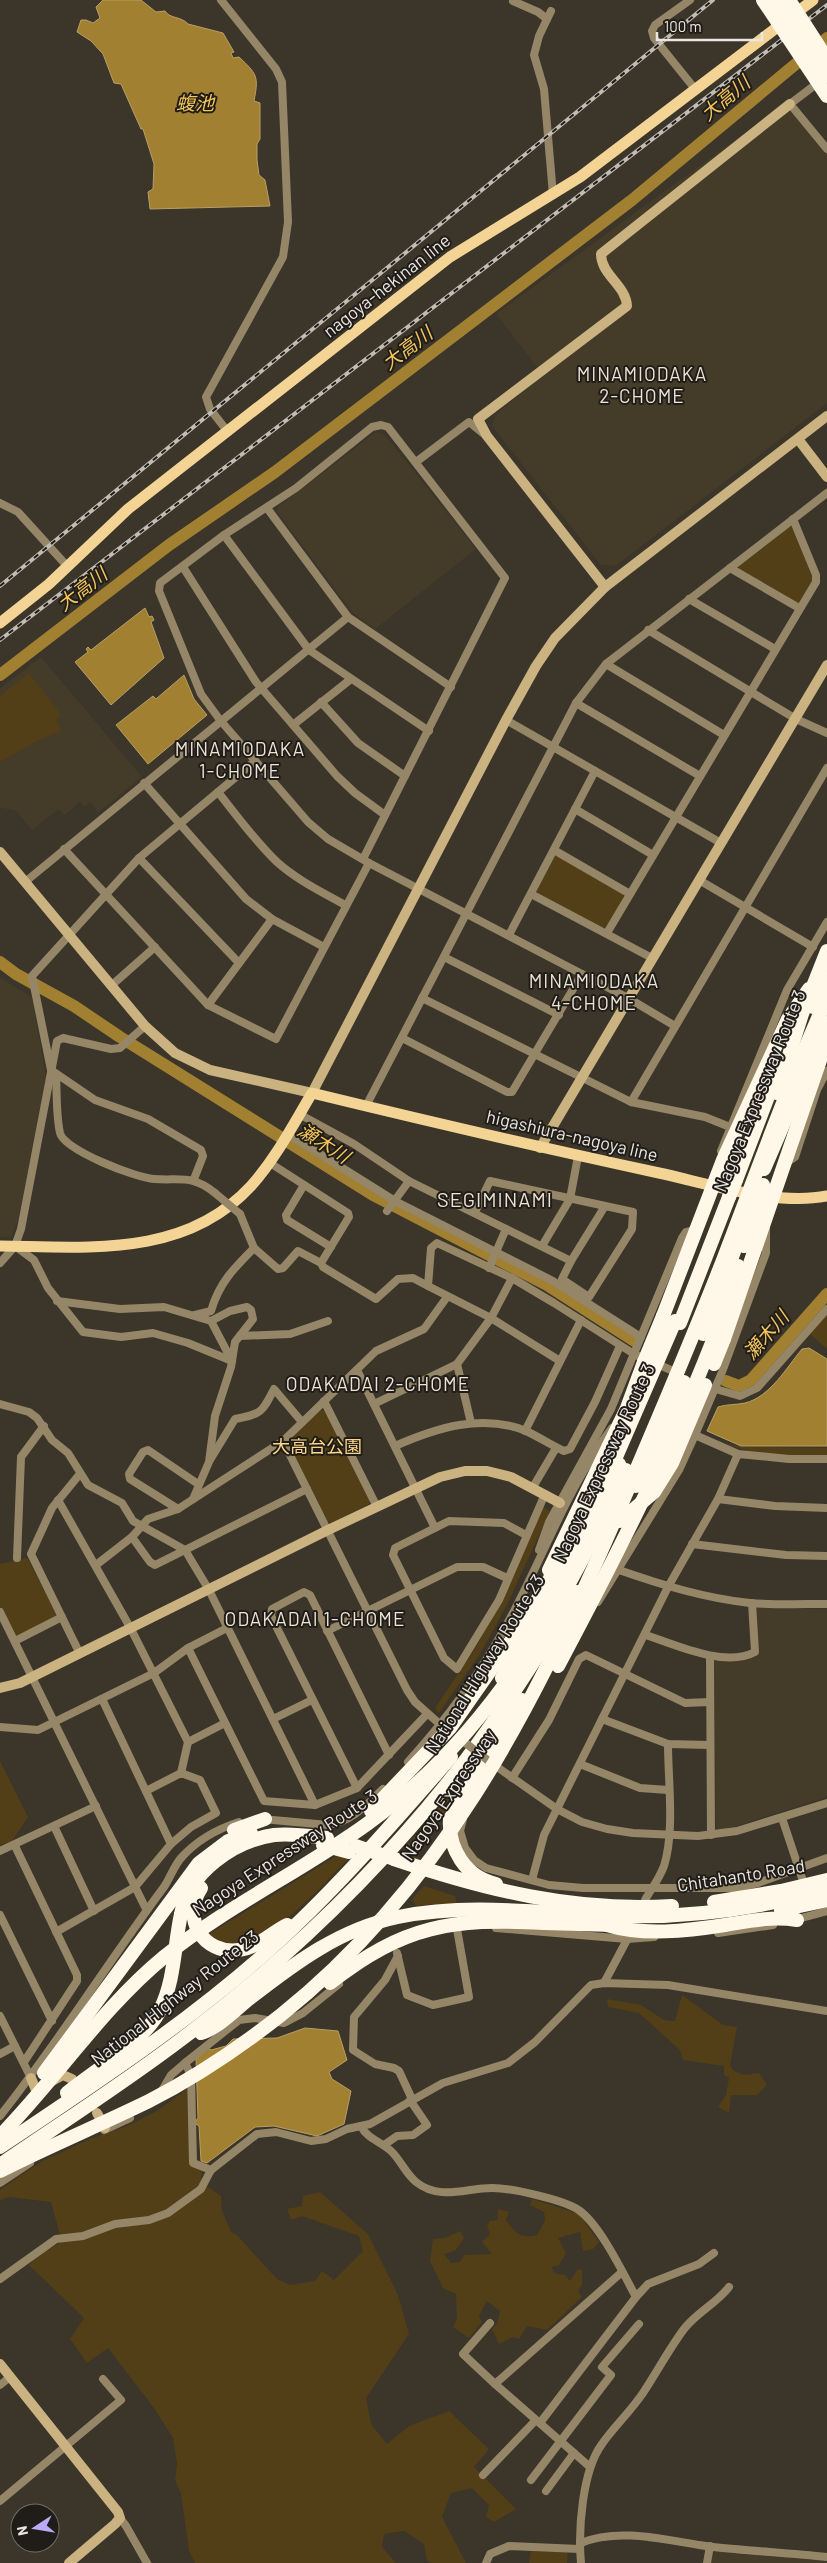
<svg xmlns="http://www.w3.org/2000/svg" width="827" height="2563" viewBox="0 0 827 2563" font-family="Barlow,'Noto Sans JP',sans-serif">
<rect width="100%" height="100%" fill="#3b352a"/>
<!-- built -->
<g fill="#443b29">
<polygon points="786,103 827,155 827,403 616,566 601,565 492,426 495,415 543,375 496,314"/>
<polygon points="376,432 385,435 476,549 375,629 353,613 277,512 278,507"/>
<polygon points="41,657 142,777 98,813 90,802 84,807 80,802 65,815 59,809 32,830 15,810 0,808 0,688"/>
<polygon points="0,978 32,997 46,1076 18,1220 11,1237 0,1237"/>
<polygon points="756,1607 827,1609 827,1797 721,1831 716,1827 714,1661 716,1659 756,1657"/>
<polygon points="718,2550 827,2561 827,2563 710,2563 712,2554"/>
</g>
<!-- green -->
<g fill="#523f17">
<polygon points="789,526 793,527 813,580 799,603 797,603 739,569 739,565"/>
<polygon points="29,673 61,715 56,720 61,731 37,741 0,762 0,696"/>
<polygon points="557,855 623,894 624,898 607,927 604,928 538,894 536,891 555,856"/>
<polygon points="824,1316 827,1316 827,1349 809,1333"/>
<polygon points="320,1410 325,1411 370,1501 369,1504 331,1523 328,1522 288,1443"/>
<path d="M724 1443 742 1447 827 1448V1456C793 1456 756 1457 724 1443Z"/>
<polygon points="543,1507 550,1511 507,1605 480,1654 439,1713 435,1708 473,1652 496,1612"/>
<polygon points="27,1558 57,1615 18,1637 16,1636 0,1605 0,1564"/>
<polygon points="0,1761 28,1817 12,1841 0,1845"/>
<polygon points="449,1796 452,1801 444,1818 433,1823 431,1831 412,1847 412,1854 420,1859 420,1862 400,1854"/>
<path d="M338 1855 348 1859C322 1885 247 1975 209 1934Z"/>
<polygon points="424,1886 455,1896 457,1905 434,1904 416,1906 412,1899"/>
<path d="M682 1995 723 2025 737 2027 730 2066C737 2077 748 2075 759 2073L767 2085 757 2095H731L729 2113 718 2107 726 2095 729 2078 724 2075V2066L683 2060 680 2050 639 2013 608 2007 607 1999 641 2005 664 2020 675 2021Z"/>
<polygon points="187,2089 190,2164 202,2168 201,2182 221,2196 222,2211 231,2232 237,2235 277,2279 290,2285 315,2281 322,2271 334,2280 363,2251 359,2236 302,2216 291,2220 287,2209 302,2206 303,2196 320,2192 368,2234 398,2295 409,2334 366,2398 371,2424 387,2444 409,2426 449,2411 489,2449 474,2467 516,2509 494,2522 486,2517 489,2505 472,2488 451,2493 442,2517 466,2563 431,2563 427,2560 424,2544 404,2531 384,2534 382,2547 396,2563 195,2563 189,2551 181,2493 175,2480 177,2464 173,2438 154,2408 108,2348 87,2363 70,2339 84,2318 29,2265 41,2253 62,2242 51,2202 9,2197 0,2200 0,2190 42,2161 90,2139 125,2127 157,2111"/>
<path d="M532 2199 579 2214 599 2242 593 2249 583 2251 580 2232 558 2238 566 2253 559 2265 552 2267 554 2273 565 2275 570 2281 578 2269 582 2270V2285L578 2291 582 2297 547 2330 527 2326 519 2339 513 2337 499 2344 492 2329 497 2324 500 2311 487 2301 479 2316 482 2322 469 2338 453 2327 457 2319 456 2294 443 2288 430 2261 433 2239 445 2238 460 2231 464 2238 455 2251 444 2254 451 2263 460 2262 464 2255 492 2254 482 2242 490 2234 487 2226 490 2221 498 2220V2209L509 2212 506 2220C515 2233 521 2239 537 2235L545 2220 544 2212 530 2205Z"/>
<polygon points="568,2548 567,2563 529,2563 531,2550"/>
</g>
<!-- water -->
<g fill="#a28032" stroke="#b89f66">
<path d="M103 0H141L156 12 165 11C170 19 181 16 188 24L223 33 234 52 231 53 233 58 239 57C257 74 259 76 254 101L260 103V139L257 144V160L259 175 265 180 270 206 150 209 148 192 153 189 154 164 143 129H141L121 84 114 83 103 54 91 41 77 32 81 20H86L93 23 100 18 96 7Z"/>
<polygon points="145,608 149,617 152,616 154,620 151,622 164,658 111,705 75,662 88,652 86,649 88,647 91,650"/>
<polygon points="184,675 194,699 207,715 148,764 116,725 153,696 156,699"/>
<path d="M809 1348 827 1359V1446H741L707 1431 718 1407C727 1404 736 1405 745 1403 770 1397 787 1367 802 1349Z"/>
<polygon points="305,2028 338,2031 347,2060 329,2072 332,2079 351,2091 344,2124 317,2136 274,2126 255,2127 207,2163 201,2161 199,2126 194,2123 198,2118 196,2059 208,2048 211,2050 226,2046 233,2039 277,2038"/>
</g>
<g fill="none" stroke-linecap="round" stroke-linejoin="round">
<!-- river -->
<g stroke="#a28032" stroke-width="12">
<polyline points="0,675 169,545 275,472 632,200 827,38"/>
<polyline points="0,962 16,974 74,1006 120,1037 373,1195 547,1285 636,1342"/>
<polyline points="726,1381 739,1386 751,1380 827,1294"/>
</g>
<!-- street -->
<g stroke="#958668" stroke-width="8">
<polyline points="221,0 276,69 282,82 288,222 283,257 206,397 210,409 228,432"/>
<polyline points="690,0 655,25 652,31 654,38 695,89"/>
<polyline points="513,1 538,12 547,19"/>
<polyline points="551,11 539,36 534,55 544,89 553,195"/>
<polyline points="819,82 790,104 827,149"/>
<polyline points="416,462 469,422 485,435"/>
<polyline points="0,503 18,512 67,566"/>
<polyline points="267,508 348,617 451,687"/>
<polyline points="224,535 309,650 429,731"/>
<polyline points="183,567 256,682 337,776 355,793 385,815"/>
<polyline points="730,568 799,608"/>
<polyline points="689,599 775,649"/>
<polyline points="648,630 796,719 827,733"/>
<polyline points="606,664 724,735"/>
<polyline points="321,702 358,743 405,776"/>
<polyline points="576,703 700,776"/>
<polyline points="506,720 721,843"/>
<polyline points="293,725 351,679"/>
<polyline points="144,783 246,899 272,919 324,947"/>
<path d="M218 792C237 816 255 841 277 862 297 880 322 892 345 905"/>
<polyline points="575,809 653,855"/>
<polyline points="64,849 208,1005 276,1039 369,863"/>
<polyline points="554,850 630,894"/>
<polyline points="139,858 239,963"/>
<polyline points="363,859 505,578 388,427 381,425 372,427 296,488 224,535 160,583 159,591 201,694 220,720 308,822 328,839 369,863 628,998 675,1026"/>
<polyline points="699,880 813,947"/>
<polyline points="25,882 348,617"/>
<polyline points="531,894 652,958"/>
<polyline points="607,933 816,582 816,575 793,519"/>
<polyline points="509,935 595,771"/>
<polyline points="444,957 559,1015"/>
<polyline points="112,985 155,947"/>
<polyline points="422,998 631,1102 705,1117 730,1127"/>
<polyline points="208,1005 272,919"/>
<polyline points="402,1038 507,1092 512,1092 582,974"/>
<path d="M56 1075C57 1093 56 1115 60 1133 64 1150 136 1178 154 1179 180 1181 192 1174 215 1193"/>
<polyline points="631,1102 827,768"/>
<polyline points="366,1106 576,703 606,664 827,493"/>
<polyline points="299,1114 354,1144 409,1181 571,1261"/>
<polyline points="288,1134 395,1201 553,1281 641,1337"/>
<polyline points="721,1151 787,990 827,922"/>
<polyline points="270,1163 348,1213 349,1217 321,1263 323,1267 376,1299 398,1279 413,1278 428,1286"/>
<polyline points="786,1163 795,1157 817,1090 827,1071"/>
<polyline points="194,1179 203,1156 201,1150 148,1119 95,1100 51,1070 32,976 139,858 255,761"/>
<polyline points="304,1185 286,1215 287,1220 331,1247"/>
<polyline points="387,1211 409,1181"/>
<polyline points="475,1212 490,1181 633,1212 632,1229 589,1297 562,1279 571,1261 605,1206"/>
<polyline points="15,1246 34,1260 48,1288 83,1332 121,1337 153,1333 188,1343 232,1361"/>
<polyline points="542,1246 570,1199 578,1156"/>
<polyline points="254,1248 278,1269 283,1268 298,1251 321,1263"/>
<polyline points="0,1263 15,1246 21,1229 57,1041 63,1038 111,1049 120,1048 145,1026"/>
<polyline points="489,1268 506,1229"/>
<polyline points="57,1301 120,1309 164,1307 211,1321 232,1361"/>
<path d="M195 1315 211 1311C219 1283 234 1268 254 1248L240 1214"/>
<polyline points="240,1336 290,1334 328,1321"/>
<polyline points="560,1361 491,1318 428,1286 431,1248 437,1243 512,1278 554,1303 634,1354 680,1374"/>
<polyline points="457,1364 471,1423"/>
<polyline points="357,1370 435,1528"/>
<polyline points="712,1388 740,1396 757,1388 827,1309"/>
<polyline points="324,1401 377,1507"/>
<polyline points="0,1404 29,1412 37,1418 52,1440 68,1453 88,1485 122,1503 133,1521 185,1550 209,1590 315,1805"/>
<polyline points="374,1404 457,1364 491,1318 512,1278"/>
<polyline points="525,1431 581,1320"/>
<polyline points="695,1435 738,1454 789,1459 827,1459"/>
<polyline points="283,1441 407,1690 415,1702 443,1727"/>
<path d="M395 1446C436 1428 482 1413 526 1431 539 1437 551 1445 564 1451L570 1449 595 1402 620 1346"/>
<path d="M210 1460 235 1419C261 1414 262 1413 274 1389L302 1422"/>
<polyline points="79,1475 52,1508 31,1554 80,1654"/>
<polyline points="533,1487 556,1448"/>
<polyline points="193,1499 209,1462 215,1416 231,1367 235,1342 253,1319 251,1310 247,1307 230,1311 211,1321"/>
<polyline points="718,1499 775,1506 827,1508"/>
<polyline points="58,1500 131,1629 188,1742 181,1773"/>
<polyline points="178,1509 130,1479 129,1474 143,1452 148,1450 198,1484"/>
<polyline points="526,1535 504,1523 449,1521 395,1548 393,1555 444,1658 457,1669 499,1600 545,1494"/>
<polyline points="132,1537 150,1562 155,1565 307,1489"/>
<polyline points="692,1544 786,1555 827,1556"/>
<polyline points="539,1550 549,1522 611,1409 682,1238 686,1232 697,1229"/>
<polyline points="17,1558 21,1457 44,1426"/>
<polyline points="96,1565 132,1537 148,1519 178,1509 283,1441 376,1351 424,1329 447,1297"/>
<path d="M619 1570C662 1585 704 1598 750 1603 775 1605 802 1604 827 1604"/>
<polyline points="598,1602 679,1470 695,1435 722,1372 766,1253 766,1228"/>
<polyline points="0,1612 146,1909"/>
<polyline points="327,1631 457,1567 483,1567 507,1578"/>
<path d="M646 1635C676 1645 725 1668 755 1652L752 1603"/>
<polyline points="15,1641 62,1617"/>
<polyline points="188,1648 264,1801 315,1805 357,1788 427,1714"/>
<polyline points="710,1657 711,1835"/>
<polyline points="102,1699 171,1844"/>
<polyline points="273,1719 312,1700"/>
<polyline points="602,1719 668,1744 710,1745"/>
<polyline points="0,1727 38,1730 154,1673 188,1648 227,1628"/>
<polyline points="188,1742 225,1723"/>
<path d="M408 1762C446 1720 479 1676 506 1626 542 1561 567 1487 612 1428"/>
<polyline points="490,1762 557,1809 582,1822 607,1829 633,1833 698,1836 737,1831 827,1803"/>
<polyline points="580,1764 640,1788 668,1790"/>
<polyline points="512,1778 549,1720 579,1659 586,1655 685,1703 710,1702"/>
<polyline points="357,1788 271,1616 272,1609 304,1592 310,1595 389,1755"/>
<polyline points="782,1818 802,1878"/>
<path d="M262 1819 328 1825C353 1821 366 1805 383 1789"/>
<polyline points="463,1819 460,1831 465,1848 474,1860 486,1868 549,1885 583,1888 736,1888 758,1883 827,1858"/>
<polyline points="54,1826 94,1911"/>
<polyline points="15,1846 77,1975 77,1981 24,2062"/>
<polyline points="0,1851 96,1806"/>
<polyline points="532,1880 544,1835 668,1587 718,1499 738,1454"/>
<path d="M645 1900C652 1888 659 1879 664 1866 675 1831 668 1781 668 1744"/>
<polyline points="0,1915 52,2021"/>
<polyline points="794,1920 827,1911"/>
<polyline points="496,1928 627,1939 654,1937"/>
<polyline points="56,1932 135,1887 171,1844 191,1827 216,1813 200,1780 181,1773 146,1791"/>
<polyline points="718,1933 773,1925"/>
<polyline points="397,1953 407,1995 433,2005 469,1997 457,1929"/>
<polyline points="398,1956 385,1980 354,2017 353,2050 375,2064 394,2068 399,2071 412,2099"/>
<polyline points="604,1983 629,1936"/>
<polyline points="0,2016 31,2078"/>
<polyline points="0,2054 15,2046"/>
<polyline points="161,2092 171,2075 185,2063"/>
<path d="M0 2116C58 2043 108 1962 164 1887 170 1878 174 1866 181 1858 197 1840 217 1829 239 1822"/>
<path d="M361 2126C367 2139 382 2142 392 2152 401 2161 406 2174 416 2182 440 2201 465 2188 492 2188 511 2188 566 2200 580 2211 601 2227 623 2273 636 2297L540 2423"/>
<polyline points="104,2130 130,2118"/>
<polyline points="384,2145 397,2136 413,2135 427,2125 410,2100"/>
<polyline points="211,2170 193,2163 191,2075 185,2063 239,2020 255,2018 284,2023 303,2013 339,1984"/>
<polyline points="0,2183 30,2163"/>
<polyline points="0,2279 56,2239 83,2236 115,2224 149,2220 168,2213 201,2189 211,2170 257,2134 276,2132 311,2141 326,2139 347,2129 370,2124 443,2083 508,2063 535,2042 591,1985 604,1983 668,1985 827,2011"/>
<polyline points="636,2297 648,2284 699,2264 714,2253"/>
<polyline points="490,2323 463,2354 495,2384"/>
<polyline points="0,2385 10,2377"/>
<polyline points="590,2467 495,2384 622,2272"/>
<polyline points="483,2475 535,2421"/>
<polyline points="531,2480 611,2375 602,2367 639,2324"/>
<polyline points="546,2491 574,2453"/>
<polyline points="0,2501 121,2400 103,2379"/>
<polyline points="120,2518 126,2526 147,2563"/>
<path d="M581 2543C621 2526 672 2542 713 2547 751 2551 789 2553 827 2557"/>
<polyline points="486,2563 490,2554 509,2546 580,2549"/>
<path d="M581 2563C578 2531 582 2471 602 2444 614 2427 630 2412 643 2393 657 2372 669 2349 684 2329 697 2312 716 2304 729 2287"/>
<polyline points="707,2563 710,2546"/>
</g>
<!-- secondary -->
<g stroke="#cab281" stroke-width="10">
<polyline points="798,439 827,477"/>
<path d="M605 587 487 436 478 419 627 306C626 285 601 275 601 254L790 104"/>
<polyline points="0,852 145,1026 175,1053 210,1070 312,1093 506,720 536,666 555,638 605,587 827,416"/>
<polyline points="540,1148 827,665"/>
<polyline points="0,1688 20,1683 328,1530 440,1477 465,1471 487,1471 511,1477 560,1503"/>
<polyline points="31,2078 36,2090 63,2075 72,2079"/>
<polyline points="97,2113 105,2128"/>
<polyline points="0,2364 118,2512 120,2518 115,2524 69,2563"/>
</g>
<!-- primary -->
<g stroke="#f4d495" stroke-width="11">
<polyline points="0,623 49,584 128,509 450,257 580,177 813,0"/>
<path d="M0 1246C88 1247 185 1258 251 1186 276 1158 293 1125 312 1093 427 1121 543 1148 659 1173 710 1184 776 1206 827 1196"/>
</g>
<!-- highway -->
<g stroke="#fff8e9" stroke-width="14">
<polyline points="764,1169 827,1023"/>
<polyline points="736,1180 777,1073"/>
<polyline points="744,1246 757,1203"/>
<polyline points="663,1316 723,1160 788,1019 809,989"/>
<polyline points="720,1322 738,1266"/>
<polyline points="680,1323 729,1197"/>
<polyline points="703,1334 741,1233"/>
<polyline points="724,1339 827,1040"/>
<polyline points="636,1486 684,1382"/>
<polyline points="620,1521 654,1492 672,1463 705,1385"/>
<polyline points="549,1570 627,1408 644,1362"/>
<polyline points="502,1678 557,1588 619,1464"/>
<polyline points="234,1830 265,1819"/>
<polyline points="323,1845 349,1852"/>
<path d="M394 1859C486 1890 574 1912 672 1906"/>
<path d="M496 1884C465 1877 448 1848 450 1819L522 1700"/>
<path d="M201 1888C181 1918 203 1955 239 1950 257 1948 271 1933 287 1925"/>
<polyline points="714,1902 781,1891 827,1880"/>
<polyline points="781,1910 827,1900"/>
<polyline points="544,1923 613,1925"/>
<path d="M607 1925C643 1936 687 1931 725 1925 749 1921 772 1916 797 1920"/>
<path d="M201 2033C218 2028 236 2009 250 1998 295 1963 340 1929 398 1917 472 1902 546 1914 621 1916 690 1918 760 1908 827 1890"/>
<polyline points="44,2073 199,1863 228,1841 251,1833"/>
<path d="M67 2093C95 2070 144 2042 160 2010 175 1980 174 1946 181 1914 189 1872 234 1841 274 1835 291 1833 310 1836 327 1838"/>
<path d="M0 2147C93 2085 186 2024 269 1950 335 1891 393 1823 451 1757"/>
<path d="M0 2165C61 2123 124 2083 183 2038 288 1959 385 1865 465 1761 506 1707 542 1650 577 1592"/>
</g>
<!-- rail casing -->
<g stroke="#c1bcb4" stroke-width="4">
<g id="rail">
<polyline points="0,586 713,0"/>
<polyline points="0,640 827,5"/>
</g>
</g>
<!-- rail -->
<use href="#rail" stroke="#201d18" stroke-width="2" stroke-dasharray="5.5" stroke-linecap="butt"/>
<!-- street-bridge -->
<g stroke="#958668" stroke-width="8">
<polyline points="215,1193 240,1214"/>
<polyline points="459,1738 490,1762"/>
</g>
<!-- highway-bridge -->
<g stroke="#fff8e9" stroke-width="14">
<polyline points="763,0 827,96"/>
<polyline points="777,0 827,76"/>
<polyline points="789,0 827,59"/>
<polyline points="813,1007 827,977"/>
<polyline points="777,1093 802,1014 827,951"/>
<polyline points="729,1197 736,1180"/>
<polyline points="757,1203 763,1185"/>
<polyline points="644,1362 663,1316"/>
<polyline points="714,1364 724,1339"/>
<path d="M558 1666C618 1553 675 1441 720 1322"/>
<polyline points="371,1811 450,1728 513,1638 543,1591 616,1457 675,1321"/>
<polyline points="356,1846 394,1859"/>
<path d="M330 1983C404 1925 452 1918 544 1923"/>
<path d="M0 2136C57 2078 101 2009 164 1957 227 1906 302 1871 367 1824 487 1738 566 1602 626 1470"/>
<path d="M0 2171C49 2146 100 2125 149 2101 196 2077 239 2048 281 2015 440 1888 530 1714 610 1531 649 1440 689 1348 725 1255 758 1169 789 1082 827 998"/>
</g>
</g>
<g text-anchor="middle" stroke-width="4" stroke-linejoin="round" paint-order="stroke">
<!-- street labels -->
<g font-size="18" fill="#ebe7e0" stroke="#201d18">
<text transform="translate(387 286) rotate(-38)" y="6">nagoya-hekinan line</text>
<text transform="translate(760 1091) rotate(-68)" y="6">Nagoya Expressway Route 3</text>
<text transform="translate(572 1136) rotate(13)" y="6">higashiura-nagoya line</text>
<text transform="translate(604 1463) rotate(-65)" y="6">Nagoya Expressway Route 3</text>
<text transform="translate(485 1664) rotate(-58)" y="6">National Highway Route 23</text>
<text transform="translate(449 1795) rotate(-56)" y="6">Nagoya Expressway</text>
<text transform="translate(285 1853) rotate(-33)" y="6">Nagoya Expressway Route 3</text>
<text transform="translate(741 1876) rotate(-9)" y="6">Chitahanto Road</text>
<text transform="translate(175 1998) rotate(-38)" y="6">National Highway Route 23</text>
</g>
<!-- park labels -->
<g font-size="18" fill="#fdd687" stroke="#201d18">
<text x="317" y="1453">大高台公園</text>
</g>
<!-- water labels -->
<g font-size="19" font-style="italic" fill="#f5c55d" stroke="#201d18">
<text transform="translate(725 98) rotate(-40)" y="7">大高川</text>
<text x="195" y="110">蝮池</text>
<text transform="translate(407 348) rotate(-37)" y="7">大高川</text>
<text transform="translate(82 589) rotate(-38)" y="7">大高川</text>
<text transform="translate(324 1143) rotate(32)" y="7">瀬木川</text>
<text transform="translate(766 1335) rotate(-49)" y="7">瀬木川</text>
</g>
<!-- neighbourhood labels -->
<g font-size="19" letter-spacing="1" fill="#ebe4d5" stroke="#201d18">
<text x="642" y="381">MINAMIODAKA<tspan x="642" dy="22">2-CHOME</tspan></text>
<text x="240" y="756">MINAMIODAKA<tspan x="240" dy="22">1-CHOME</tspan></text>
<text x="594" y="988">MINAMIODAKA<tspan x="594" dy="22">4-CHOME</tspan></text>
<text x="378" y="1391">ODAKADAI 2-CHOME</text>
<text x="315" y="1626">ODAKADAI 1-CHOME</text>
</g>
<!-- quarter labels -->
<g font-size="20" letter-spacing="1" fill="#ebe4d5" stroke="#201d18">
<text x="495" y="1207">SEGIMINAMI</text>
</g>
</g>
<!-- north arrow -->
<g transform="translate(35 2528) rotate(258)"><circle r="24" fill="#201d18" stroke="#716e68"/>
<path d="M0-4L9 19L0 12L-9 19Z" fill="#bbaaf6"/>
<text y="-8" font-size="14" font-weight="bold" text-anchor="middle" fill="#ebe7e0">N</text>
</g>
<!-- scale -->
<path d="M657 32v8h105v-8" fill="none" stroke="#ebe7e0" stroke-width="2.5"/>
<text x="664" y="32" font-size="15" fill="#ebe7e0" stroke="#201d18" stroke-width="4" paint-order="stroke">100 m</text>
</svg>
